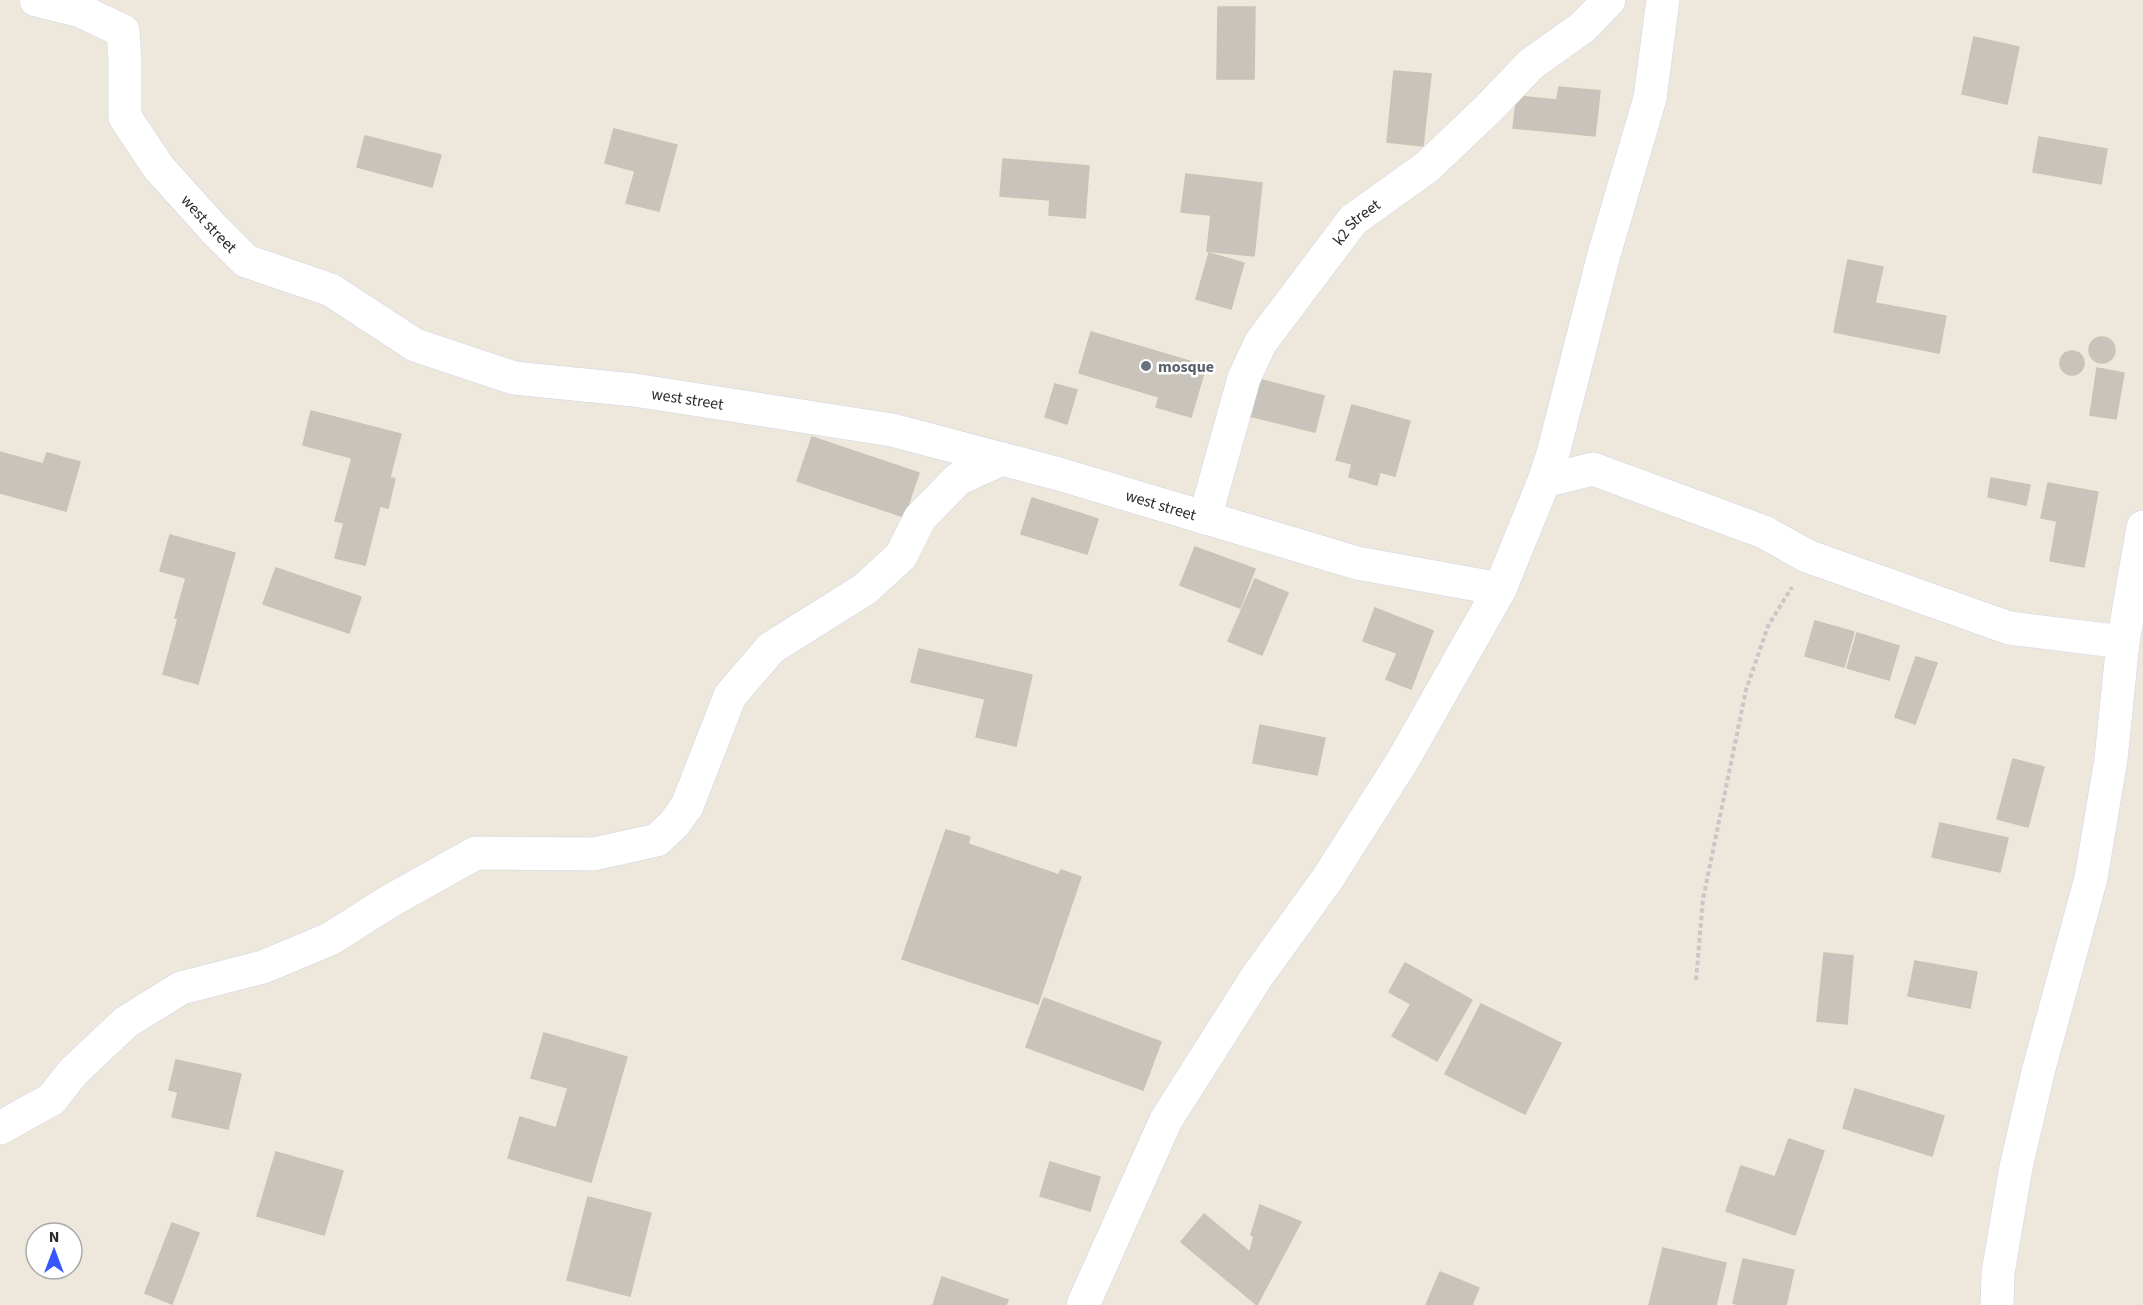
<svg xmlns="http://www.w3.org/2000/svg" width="2143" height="1305" viewBox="0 0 2143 1305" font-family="'Source Sans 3',sans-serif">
<rect width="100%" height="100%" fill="#eee7db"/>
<!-- building -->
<g fill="#c9c4bb" stroke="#cac3b5" stroke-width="1.5" fill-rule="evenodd">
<polygon points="1218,7 1255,7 1254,79 1217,79"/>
<polygon points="1974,37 2019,47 2007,104 1962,94"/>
<polygon points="1394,71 1431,74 1423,146 1387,142"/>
<polygon points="1559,87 1600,91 1595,136 1513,128 1517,96 1557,100"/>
<polygon points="614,129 677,145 659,211 626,203 635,171 605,163"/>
<polygon points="365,136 441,155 432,187 357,167"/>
<polygon points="2039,137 2107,149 2101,184 2033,172"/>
<polygon points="1003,159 1089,166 1085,218 1049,215 1050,200 1000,196"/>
<polygon points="1186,174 1262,183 1254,256 1207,251 1211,215 1181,212"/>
<polygon points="1209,253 1244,263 1231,309 1196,299"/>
<polygon points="1848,260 1883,267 1875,303 1946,316 1939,353 1834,332"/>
<polygon points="1091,332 1206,366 1191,417 1156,407 1159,397 1079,373"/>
<circle cx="2102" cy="350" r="13"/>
<circle cx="2072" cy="363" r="12"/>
<polygon points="2097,368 2124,373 2116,419 2090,415"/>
<polygon points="1258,379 1324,396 1315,432 1249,416"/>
<polygon points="1055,384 1077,390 1067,424 1045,417"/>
<polygon points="1352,405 1410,421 1395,476 1380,472 1377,485 1349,477 1352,464 1336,460"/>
<polygon points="311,411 401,434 390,477 395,479 388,508 380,506 365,565 335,558 344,523 335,521 352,458 303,445"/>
<polygon points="812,437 919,473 904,517 797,481"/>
<polygon points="0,452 43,464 47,453 80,462 66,511 0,493"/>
<polygon points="1991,478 2030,485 2026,505 1988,497"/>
<polygon points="2048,483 2098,492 2084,567 2050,561 2057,521 2041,518"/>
<polygon points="1032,498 1098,519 1087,554 1021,534"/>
<polygon points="170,535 235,553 198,684 163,674 178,619 175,618 186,578 160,571"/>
<polygon points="1195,547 1255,569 1240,608 1180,585"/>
<polygon points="276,568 361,597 349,633 263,604"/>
<polygon points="1255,579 1288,593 1262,655 1228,641"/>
<polygon points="1375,608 1433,631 1411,689 1386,679 1397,653 1363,641"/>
<polygon points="1815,621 1854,632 1844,667 1805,656"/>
<polygon points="1857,633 1899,646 1889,680 1847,668"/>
<polygon points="919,649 1032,675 1016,746 976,737 985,699 911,682"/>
<polygon points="1916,657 1937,663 1915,724 1895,717"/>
<polygon points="1260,725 1325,738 1317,775 1253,763"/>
<polygon points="2013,759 2044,767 2028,827 1997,819"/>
<polygon points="1940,823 2008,838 2000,872 1932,857"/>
<path d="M946 830 970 837 968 844 1059 875 1061 870 1081 877 1038 1004 902 959ZM960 883 978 888 980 883 1017 894 1015 899 1038 906 1021 963 943 940Z"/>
<polygon points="960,883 978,888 980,883 1017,894 1015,899 1038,906 1021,963 943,940"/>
<polygon points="1824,953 1853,956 1847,1024 1817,1021"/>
<polygon points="1915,961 1977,972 1970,1008 1908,996"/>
<polygon points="1405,963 1472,1000 1437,1061 1392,1036 1411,1004 1389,992"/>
<polygon points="1044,998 1161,1042 1143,1090 1026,1047"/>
<polygon points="1481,1004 1561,1043 1525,1114 1445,1074"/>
<polygon points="544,1033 627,1057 591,1182 508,1158 520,1117 556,1128 568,1088 531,1078"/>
<polygon points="176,1060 241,1074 228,1129 172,1117 178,1092 169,1090"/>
<polygon points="1855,1089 1944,1116 1932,1156 1843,1128"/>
<polygon points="1789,1139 1824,1151 1795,1235 1726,1211 1741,1166 1775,1177"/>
<polygon points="276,1152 343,1171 324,1235 257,1216"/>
<polygon points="1050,1162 1100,1177 1090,1211 1040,1196"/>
<polygon points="588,1197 651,1213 630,1296 567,1280"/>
<polygon points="1260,1205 1301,1222 1257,1305 1181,1242 1204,1214 1250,1252 1254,1236 1251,1235"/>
<polygon points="172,1223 199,1233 172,1304 145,1293"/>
<polygon points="1663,1248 1726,1263 1716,1305 1649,1305"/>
<polygon points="1743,1259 1794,1270 1786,1305 1739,1305 1733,1303"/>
<polygon points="1440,1272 1479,1288 1472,1305 1426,1305"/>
<polygon points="942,1277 1008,1300 1006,1305 933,1305"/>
</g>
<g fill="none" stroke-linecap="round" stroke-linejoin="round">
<!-- minor casing -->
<g stroke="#d0d4e5" stroke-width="34">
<g id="minor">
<path id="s1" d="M36 0 81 11 123 31 125 60V117L159 168 214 229 246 261 331 290 415 345 514 378 634 390 892 430 1059 474 1357 563 1500 589"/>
<polyline points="1544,481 1593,469 1764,532 1807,556 2009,628 2123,642"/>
<path id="s2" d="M1205 518 1244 378 1261 342 1353 220 1427 167 1489 108 1531 64 1583 27 1609 0"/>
<polyline points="0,1128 52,1099 73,1072 126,1022 181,988 263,967 330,939 390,901 476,853 594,854 657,840 674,824 687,806 730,696 771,648 865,589 901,556 920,518 958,479 1002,459"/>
<polyline points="1083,1305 1166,1120 1256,978 1328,878 1403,760 1500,589 1544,481 1554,450 1603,258 1650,98 1663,0"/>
<polyline points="1997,1305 1998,1273 2016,1167 2038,1072 2091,878 2111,759 2123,642 2143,527"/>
</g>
</g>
<!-- path -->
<polyline stroke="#c8c8c8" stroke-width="4" stroke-dasharray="4.5 3" stroke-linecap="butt" points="1696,980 1703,899 1746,690 1768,626 1792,587"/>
<!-- minor -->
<use href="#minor" stroke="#fff" stroke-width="33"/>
</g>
<!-- markers -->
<circle fill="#6b7280" stroke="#fff" stroke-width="2" cx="1146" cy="366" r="6"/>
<g text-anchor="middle" stroke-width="5" stroke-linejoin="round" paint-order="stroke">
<!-- street labels -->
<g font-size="16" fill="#2b2b2b" stroke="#fff">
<text dy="6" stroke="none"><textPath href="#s1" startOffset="315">west street</textPath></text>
<text dy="6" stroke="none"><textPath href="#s2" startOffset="339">k2 Street</textPath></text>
<text dy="6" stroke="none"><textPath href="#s1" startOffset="837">west street</textPath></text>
<text dy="6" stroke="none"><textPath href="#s1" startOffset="1323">west street</textPath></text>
</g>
<!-- worship labels -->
<g font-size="16" font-weight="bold" fill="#5b616d" stroke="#fff" text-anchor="start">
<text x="1158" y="372">mosque</text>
</g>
</g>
<!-- north arrow -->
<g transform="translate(54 1251)"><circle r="28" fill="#ffffff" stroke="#aaaaaa" stroke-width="1.5"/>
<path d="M0-4.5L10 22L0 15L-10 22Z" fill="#3756ff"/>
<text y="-9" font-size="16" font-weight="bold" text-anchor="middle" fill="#2b2b2b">N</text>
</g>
</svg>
